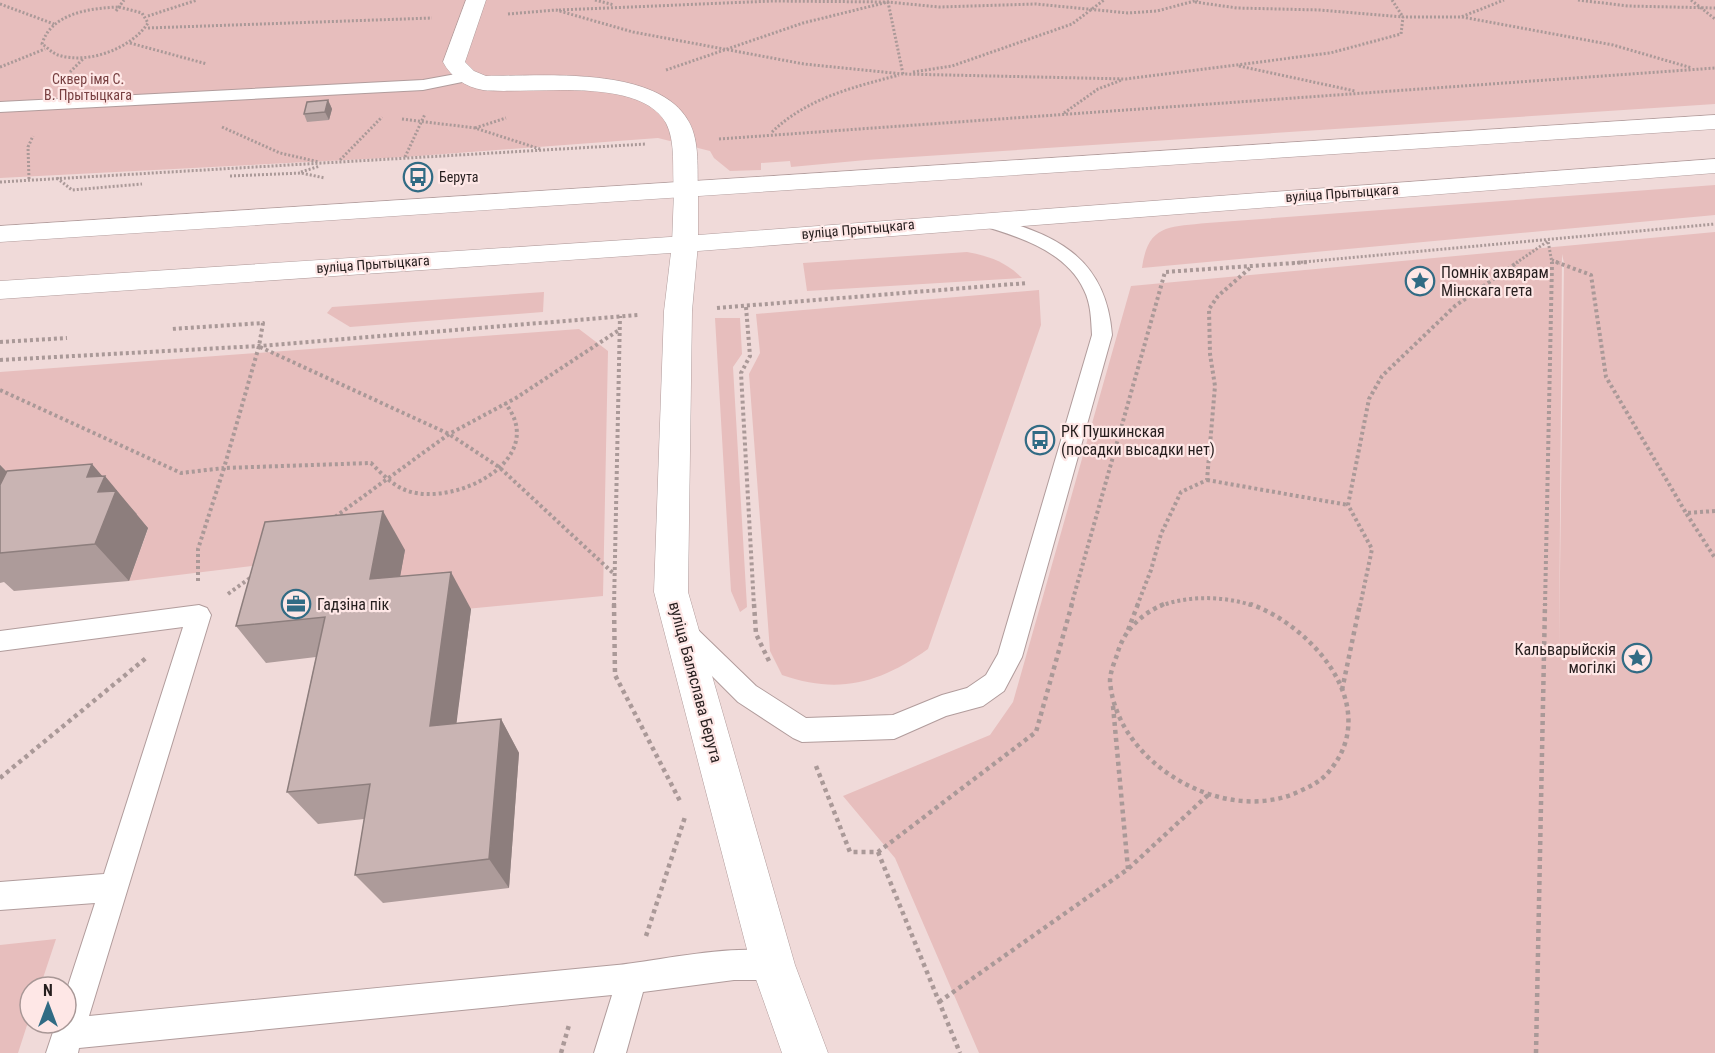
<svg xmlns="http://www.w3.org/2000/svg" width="1715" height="1053" viewBox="0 0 1715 1053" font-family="'Roboto Condensed',sans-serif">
<rect width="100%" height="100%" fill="#f0dad9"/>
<!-- green -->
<g fill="#e7bebd" fill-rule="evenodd">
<polygon points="0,0 1715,0 1715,104 866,160 791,167 790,161 761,163 761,170 730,171 714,158 710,151 658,138 405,157 0,178"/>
<path d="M1715 185V215L1142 268C1148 224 1169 227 1207 223Z"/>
<path d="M1715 232V1053H979L895 858 843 796 990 735 1013 702 1131 286ZM1562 254 1564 263 1559 651V650Z"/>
<path d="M967 252C989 256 1006 262 1022 278L807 291 803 263Z"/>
<path d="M1039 290 1041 325 928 649C880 683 839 695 782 675L770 651 749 374 760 353 756 314Z"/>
<polygon points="544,292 543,312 350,327 327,313 332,307"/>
<polygon points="715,318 740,318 742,354 733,367 747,607 740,612 731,591"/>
<polygon points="579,329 608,351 603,596 393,616 292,561 129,581 148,529 0,484 0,372"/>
<polygon points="56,939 40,987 30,987 30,1016 18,1053 0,1053 0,945"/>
</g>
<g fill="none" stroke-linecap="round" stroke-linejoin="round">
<!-- lane casing -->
<g stroke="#b19c9c" stroke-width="2">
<g id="lane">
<polygon points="467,72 475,77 472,80 423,90 0,112 0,102 423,80"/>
<path d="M982 215C1052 232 1106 255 1112 335L1022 657 1004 691 983 706 946 716 894 739 802 742 793 738 738 702 676 640 673 633 676 626 685 623 694 626 756 686 806 718 893 715 942 695 967 688 986 675 998 654 1092 335C1091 319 1091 304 1084 290 1066 250 1014 235 976 224L973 220 976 216Z"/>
<path d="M199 605 207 608 211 615 89 1016C265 999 441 982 617 965 657 961 750 940 783 955L788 965 783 975 773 980H734L643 992 626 1053H594L612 995 79 1048 78 1053H46L56 1023H66V992L95 903 0 910V882L104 874 183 627 0 651V631Z"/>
</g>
</g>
<!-- street casing -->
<g stroke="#b19c9c" stroke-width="1">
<path id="street" d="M466 0H486L465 62 474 71 486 76C541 76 659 65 689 122 700 142 697 170 698 191L695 196 686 198 677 196 674 191C672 170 676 142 666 123 639 75 528 95 483 90 465 87 451 77 443 62Z"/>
</g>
<!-- secondary casing -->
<g stroke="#b19c9c" stroke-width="1">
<polygon id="secondary" points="686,184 695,186 698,191 698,244 692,311 688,592 795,965 828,1053 782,1053 751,965 654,592 664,311 672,244 674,191 677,186"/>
</g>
<!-- primary casing -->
<g stroke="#b19c9c" stroke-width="1">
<g id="primary">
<polygon points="1715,115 1715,129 0,242 0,226"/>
<polygon points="1715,159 1715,173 685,252 0,299 0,281 685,236"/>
</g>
</g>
<!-- path-far2 -->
<g stroke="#aa9998" stroke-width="3" stroke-dasharray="2 2" stroke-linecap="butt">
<polyline points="595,0 614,5"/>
<polyline points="1392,0 1403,17"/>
<polyline points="1578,0 1628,6 1715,8"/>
<polyline points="1691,0 1715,19"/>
<polyline points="1195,2 1237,8 1320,10 1403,17"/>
<polyline points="0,4 54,24"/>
<path d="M119 7 142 13 148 23C132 48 88 65 58 55 52 53 47 47 42 44 51 13 91 8 119 7Z"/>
<polyline points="559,10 773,1 888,2 939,7 1036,4 1128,13 1157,11 1198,0"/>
<polyline points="116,11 124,0"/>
<polyline points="508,14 556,10 633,32 804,64 903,74 1126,79 1330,53 1401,34 1403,17 1461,17 1504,0"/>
<polyline points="148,16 197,0"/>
<polyline points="1462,17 1613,45 1692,68"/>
<polyline points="148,28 432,18"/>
<polyline points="130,43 207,64"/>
<polyline points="1239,66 1355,91"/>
<polyline points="0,67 45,49"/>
<polyline points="666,70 803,23 888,2 903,74"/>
<polyline points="70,72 84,58"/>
<polyline points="913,72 952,66 1072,24 1104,0"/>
<polyline points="1064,113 1098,89 1122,80"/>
<polyline points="402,119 475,128 540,149"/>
<polyline points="222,127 280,153 319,162"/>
<polyline points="475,128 506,118"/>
<path d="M772 132C807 98 854 87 899 75"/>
<polyline points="719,139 1715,68"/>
<polyline points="405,157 425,114"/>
<polyline points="340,160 382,117"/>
<polyline points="301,172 320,166"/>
<polyline points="230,176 301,173 325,178"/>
<polyline points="57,178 72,190 142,184"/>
<polyline points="29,179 28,147 33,136"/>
<polyline points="0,182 646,144"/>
<polyline points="1552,260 1560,263"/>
<polyline points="1293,263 1715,224"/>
<polyline points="1516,263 1548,241 1552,263"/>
</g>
<!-- path-far1 -->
<g stroke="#aa9998" stroke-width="4" stroke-dasharray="3 3" stroke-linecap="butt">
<polyline points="1556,262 1591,275 1606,377 1686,513"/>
<polyline points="746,307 750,356 741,373 754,606"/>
<polyline points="717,308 1027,283"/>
<polyline points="0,342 67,338"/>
<polyline points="260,347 449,434 499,467 613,573"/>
<polyline points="0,360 259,346 638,315"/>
<polyline points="0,390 181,473 224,468 259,346 263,323 171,329"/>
<polyline points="1207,480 1348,505"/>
<polyline points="1715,511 1686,513 1715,558"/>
<polyline points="335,517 449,434 516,398 619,330"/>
<path d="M198 581V549L224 468 371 463C382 474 393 486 408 491 456 507 550 459 505 403"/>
<polyline points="228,594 253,576"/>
<polyline points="614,606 620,316"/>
<polyline points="1071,606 1165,272 1309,262"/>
<polyline points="1137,606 1151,570 1161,534 1181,492 1207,480 1215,386 1210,354 1209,309 1218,296 1250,268"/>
<path d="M1160 606C1190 595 1225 596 1254 606"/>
<polyline points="1360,606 1372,549 1348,505 1369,399 1382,376 1455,306 1518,262"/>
<polyline points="1545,606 1552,262"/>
</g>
<!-- path -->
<g stroke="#aa9998" stroke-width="4.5" stroke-dasharray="4 4" stroke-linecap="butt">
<polyline points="614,604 615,675 681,803"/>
<polyline points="754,604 756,634 769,661"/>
<path d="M1164 604C1141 614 1123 631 1117 655 1114 663 1110 673 1110 681 1116 763 1223 826 1298 792 1311 786 1322 781 1331 769 1382 705 1311 625 1250 604"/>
<polyline points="1128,630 1138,604"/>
<polyline points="1342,690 1360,604"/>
<polyline points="1113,706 1128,869"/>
<polyline points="816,766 850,852 878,852 1036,732 1072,604"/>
<polyline points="0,778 146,658"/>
<polyline points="878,852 960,1053"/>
<polyline points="646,936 685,817"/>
<polyline points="939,1002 1128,869 1208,795"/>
<polyline points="561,1053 569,1025"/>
<polyline points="1536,1053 1545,604"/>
</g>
<!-- lane -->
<use href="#lane" fill="#fff" fill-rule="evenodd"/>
<!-- street -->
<use href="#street" fill="#fff" fill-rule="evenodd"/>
<!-- secondary -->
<use href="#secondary" fill="#fff" fill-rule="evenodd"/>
<!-- primary -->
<use href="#primary" fill="#fff" fill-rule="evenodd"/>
</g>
<!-- wall -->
<g fill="#ad9b9a">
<polygon points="328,100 332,109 329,120 307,122 304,114"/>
<polygon points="0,465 7,472 102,476 137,514 136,515 148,528 129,581 14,591 4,582 0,583"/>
<polygon points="405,550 400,576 471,609 456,723 501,719 519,753 509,888 383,903 355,875 364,819 318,824 287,792 316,657 266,663 236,626"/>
</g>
<!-- shaded-wall -->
<g fill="#8d7e7d">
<polygon points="328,100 332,109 329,120 325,112"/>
<polygon points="92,464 104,478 105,476 148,528 129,581 95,544 87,477"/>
<polygon points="0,465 28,494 0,511"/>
<polygon points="383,511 405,550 393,616 370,579"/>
<polygon points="451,572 471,609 452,759 430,726"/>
<polygon points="501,719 519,753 509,888 489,859"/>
</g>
<!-- building -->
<g fill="#c9b4b3" stroke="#8d7e7d" stroke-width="1.5">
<polygon points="328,100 325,112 304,114 307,102"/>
<polygon points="92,464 87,477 105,476 98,492 116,491 95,544 0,553 0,485 7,471"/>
<polygon points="383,511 370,579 451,572 430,726 501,719 489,859 355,875 370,784 287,792 325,617 236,626 265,522"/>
</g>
<!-- icons -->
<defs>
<g id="bus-ring" transform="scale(1.5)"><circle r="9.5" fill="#fee7e6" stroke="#316b84" stroke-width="1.5"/><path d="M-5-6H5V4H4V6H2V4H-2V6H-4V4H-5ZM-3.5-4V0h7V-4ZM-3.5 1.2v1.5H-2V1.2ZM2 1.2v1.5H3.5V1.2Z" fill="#316b84"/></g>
<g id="sight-ring" transform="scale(1.5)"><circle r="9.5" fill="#fee7e6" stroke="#316b84" stroke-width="1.5"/><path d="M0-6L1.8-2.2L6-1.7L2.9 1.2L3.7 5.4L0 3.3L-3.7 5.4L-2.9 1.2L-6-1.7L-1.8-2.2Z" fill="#316b84"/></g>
<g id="office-ring" transform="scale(1.5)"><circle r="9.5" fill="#fee7e6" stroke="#316b84" stroke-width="1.5"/><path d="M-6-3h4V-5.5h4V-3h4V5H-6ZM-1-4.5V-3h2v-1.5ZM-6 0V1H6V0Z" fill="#316b84"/></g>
</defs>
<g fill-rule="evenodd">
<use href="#bus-ring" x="418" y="177"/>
<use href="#sight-ring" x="1420" y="281"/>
<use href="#bus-ring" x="1040" y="440"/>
<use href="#office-ring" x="296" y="604"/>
<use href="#sight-ring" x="1637" y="658"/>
</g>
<g text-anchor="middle" stroke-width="4.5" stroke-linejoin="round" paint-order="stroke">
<!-- far-park labels -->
<g font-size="14" fill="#773f40" stroke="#fee7e6">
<text x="88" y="84">Сквер імя С.<tspan x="88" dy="16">В. Прытыцкага</tspan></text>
</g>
<!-- far-poi labels -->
<g font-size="14" fill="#261e1e" stroke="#fee7e6" text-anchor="start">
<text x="439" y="182">Берута</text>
</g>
<!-- far-street labels -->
<g font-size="14" fill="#261e1e" stroke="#fee7e6">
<text transform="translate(1342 193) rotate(-4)" y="5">вуліца Прытыцкага</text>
<text transform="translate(858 229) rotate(-5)" y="5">вуліца Прытыцкага</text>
<text transform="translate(373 264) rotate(-4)" y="5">вуліца Прытыцкага</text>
</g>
<!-- poi labels -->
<g font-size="16" fill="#261e1e" stroke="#fee7e6" text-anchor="start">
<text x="1441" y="278">Помнік ахвярам<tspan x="1441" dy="18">Мінскага гета</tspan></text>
<text x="1061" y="437">РК Пушкинская<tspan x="1061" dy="18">(посадки высадки нет)</tspan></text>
<text x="317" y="610">Гадзіна пік</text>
<text x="1616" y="655" text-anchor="end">Кальварыйскія<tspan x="1616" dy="18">могілкі</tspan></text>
</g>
<!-- street labels -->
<g font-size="16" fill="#261e1e" stroke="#fee7e6">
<text transform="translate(696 682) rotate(75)" y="6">вуліца Баляслава Берута</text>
</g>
</g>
<!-- north arrow -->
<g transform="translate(48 1005)"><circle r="28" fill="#fee7e6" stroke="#a89796" stroke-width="1.5"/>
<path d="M0-4.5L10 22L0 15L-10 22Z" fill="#316b84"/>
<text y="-9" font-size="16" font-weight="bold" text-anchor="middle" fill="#261e1e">N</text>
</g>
</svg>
